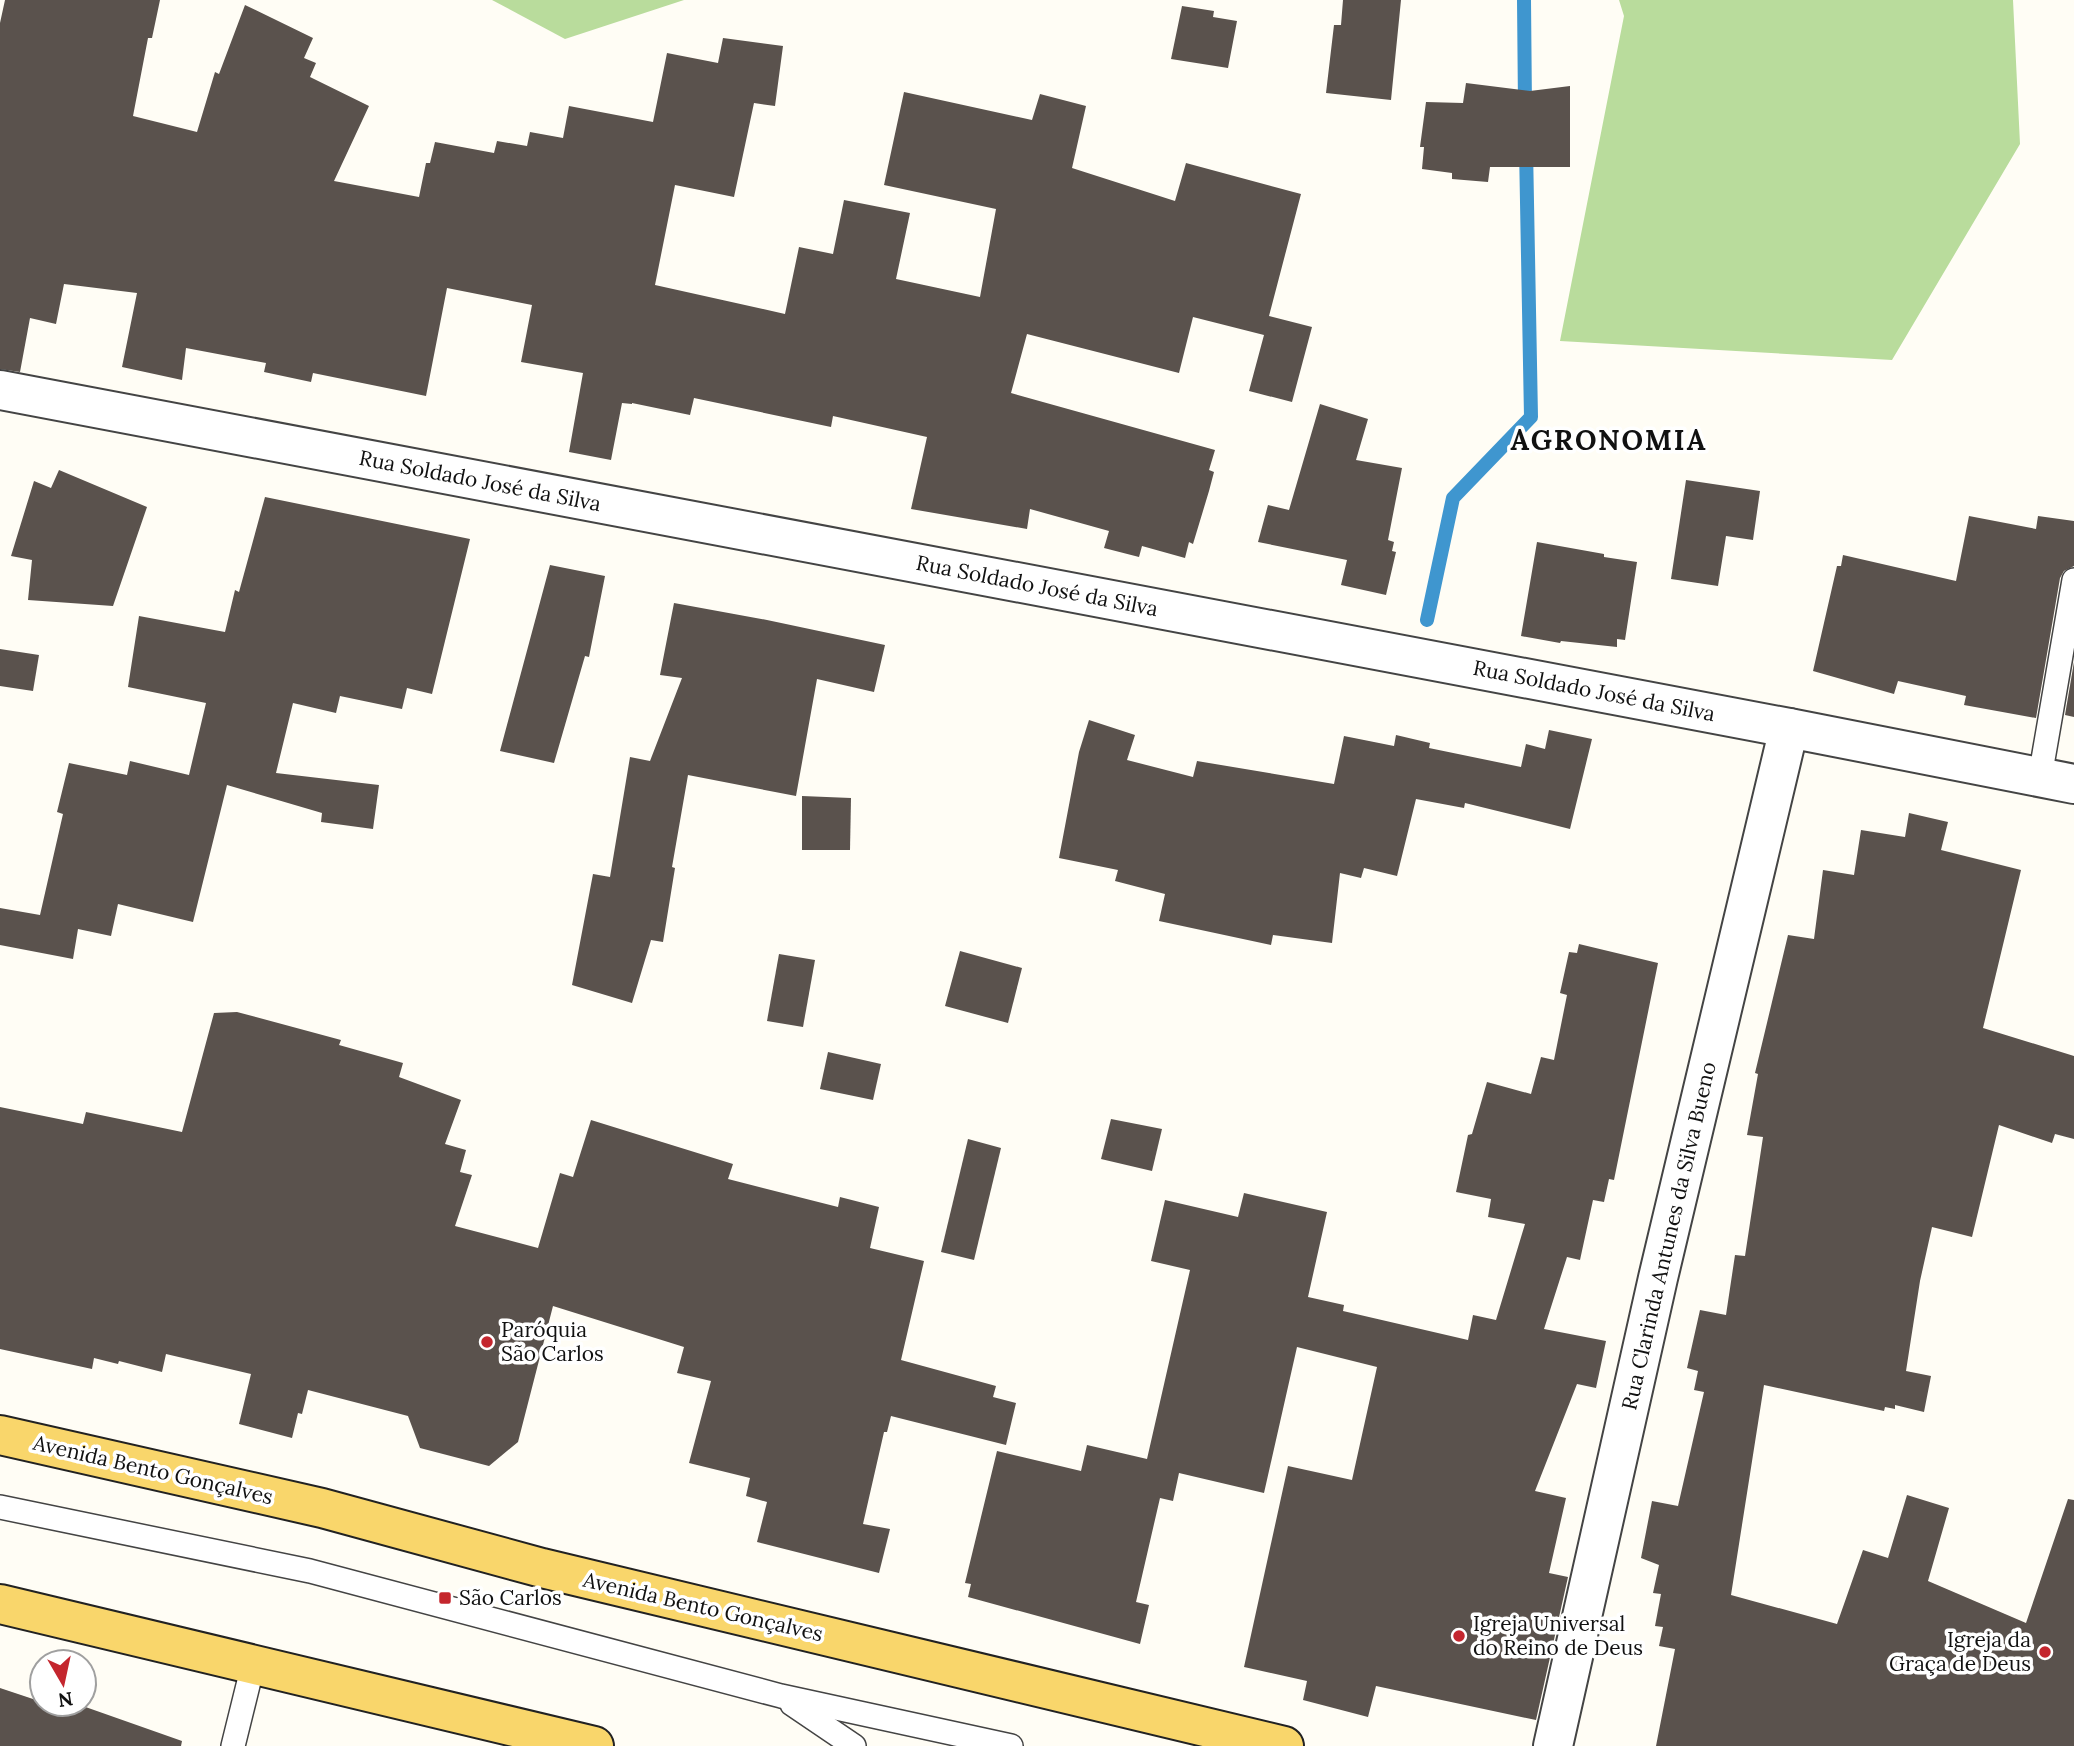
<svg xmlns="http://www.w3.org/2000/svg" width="2074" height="1746" viewBox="0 0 2074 1746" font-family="Lora,serif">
<rect width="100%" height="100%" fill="#fffdf5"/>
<!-- forest -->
<g fill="#b9dc9c">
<polygon points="492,0 684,0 565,39"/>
<polygon points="1619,0 2013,0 2020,144 1892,360 1560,341 1624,16"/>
</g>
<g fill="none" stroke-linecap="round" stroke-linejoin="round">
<!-- stream -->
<g stroke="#3f96cf" stroke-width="14">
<polyline points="1524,0 1525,107"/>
<polyline points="1427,620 1453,498 1531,417 1526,148"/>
</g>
</g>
<!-- building -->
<g fill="#5a524d">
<polygon points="5,0 160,0 152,38 148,38 133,116 197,132 215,72 219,74 245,5 313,38 304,58 316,63 310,77 369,106 334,181 419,197 426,163 430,163 435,142 494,153 497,141 527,146 530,132 563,138 569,106 653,122 667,53 718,63 723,38 783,46 775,106 754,103 734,197 675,185 655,285 785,314 799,247 833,254 844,200 910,213 896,279 980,297 996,209 884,185 904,92 1032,120 1040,94 1086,106 1072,168 1175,201 1186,163 1301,194 1269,316 1312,327 1292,402 1249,391 1264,335 1193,317 1179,373 1027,334 1011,393 1215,450 1209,470 1214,472 1209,491 1193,544 1189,542 1185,558 1142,546 1139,557 1104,548 1109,531 1030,509 1027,529 911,509 927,437 833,416 831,427 694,398 690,415 632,403 632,404 622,403 611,460 569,452 583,373 521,362 532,305 447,288 426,396 313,373 311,382 264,372 266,363 186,348 182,380 122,367 137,293 64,284 56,324 30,318 20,372 0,369 0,23"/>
<polygon points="1343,0 1401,0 1391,100 1326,93 1334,25 1341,25"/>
<polygon points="1182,6 1214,11 1213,17 1237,21 1228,68 1171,59"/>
<polygon points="1466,83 1530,91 1570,86 1570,167 1490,167 1488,182 1452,179 1452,173 1422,169 1424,147 1420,147 1426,102 1463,103"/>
<polygon points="1320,404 1368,419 1356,460 1402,468 1388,540 1394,542 1392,551 1396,552 1386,595 1341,585 1347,560 1258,542 1268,505 1289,510"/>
<polygon points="59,470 147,507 113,606 28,600 32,560 11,556 34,481 51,488"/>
<polygon points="1686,480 1760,491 1753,540 1726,536 1718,586 1671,579"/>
<polygon points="265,497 470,539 432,694 407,688 402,709 340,696 336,713 293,703 276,773 379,785 373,829 321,822 322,813 227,785 193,922 118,904 111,936 78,929 73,959 0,945 0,908 40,915 63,814 57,812 69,763 127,775 130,761 189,775 206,703 128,687 139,616 225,632 235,590 239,592"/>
<polygon points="1969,516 2036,529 2038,516 2074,521 2074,566 2064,571 2060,578 2036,718 1964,705 1966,696 1898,681 1894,694 1813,671 1837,566 1841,566 1843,555 1956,581"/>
<polygon points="1537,542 1604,554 1604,557 1637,562 1625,640 1617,639 1617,647 1561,641 1560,643 1521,636"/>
<polygon points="550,565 605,576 589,657 585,656 554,763 500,751"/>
<polygon points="674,603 767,620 885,645 874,692 817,679 796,796 688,775 672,867 675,868 663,942 651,940 632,1003 572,985 593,874 610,877 630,757 650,761 682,678 660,675"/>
<polygon points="0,649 39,655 33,691 0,686"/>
<polygon points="2074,662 2074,717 2065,715"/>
<polygon points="1089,720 1135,735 1127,760 1193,777 1197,761 1334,784 1344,736 1394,746 1396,735 1430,743 1429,748 1521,767 1526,744 1545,749 1549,730 1592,739 1570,829 1465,803 1464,808 1416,799 1397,876 1364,868 1361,878 1340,873 1332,943 1273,935 1271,945 1159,921 1165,894 1115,881 1118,870 1059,858 1079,752"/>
<polygon points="802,796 851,798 850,850 802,850"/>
<polygon points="1909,813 1948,822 1941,850 2021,870 1983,1028 2074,1056 2074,1139 2055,1134 2052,1143 1999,1125 1972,1237 1932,1227 1920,1281 1906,1371 1931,1376 1924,1412 1895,1405 1895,1409 1885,1407 1884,1411 1764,1385 1731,1595 1837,1624 1863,1550 1888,1558 1907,1495 1949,1508 1928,1581 2026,1623 2068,1499 2074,1500 2074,1746 1656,1746 1675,1649 1659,1646 1663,1627 1655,1626 1661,1594 1653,1593 1659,1565 1641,1558 1652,1501 1678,1506 1704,1392 1694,1390 1698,1371 1687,1368 1700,1310 1726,1315 1735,1255 1745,1256 1763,1137 1747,1135 1758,1074 1755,1073 1788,935 1814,939 1823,870 1854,875 1861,830 1905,837"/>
<polygon points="1579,944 1658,963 1614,1180 1609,1179 1604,1202 1593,1200 1580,1260 1567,1257 1544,1329 1606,1341 1596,1388 1577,1384 1535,1491 1566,1498 1549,1573 1568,1577 1536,1720 1376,1686 1368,1717 1303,1700 1307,1681 1244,1667 1288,1466 1352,1480 1377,1367 1297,1347 1264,1493 1179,1473 1173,1501 1160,1498 1136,1602 1149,1605 1140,1644 968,1597 971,1584 965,1583 997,1451 1081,1471 1087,1445 1147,1459 1190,1270 1151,1261 1165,1200 1238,1217 1244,1193 1327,1212 1308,1297 1344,1305 1343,1311 1468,1340 1473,1315 1496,1320 1525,1224 1488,1217 1491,1199 1456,1192 1468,1135 1472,1134 1487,1082 1531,1094 1541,1057 1554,1060 1567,995 1560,993 1569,952 1577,953"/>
<polygon points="960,951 1022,968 1008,1023 945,1006"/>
<polygon points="779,954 815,960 803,1027 767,1021"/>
<polygon points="237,1012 341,1040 339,1045 403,1063 399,1077 461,1100 445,1144 466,1150 460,1172 472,1175 455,1226 538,1248 560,1173 573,1177 591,1120 733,1164 728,1179 838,1207 840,1197 879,1207 870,1248 924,1261 901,1360 996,1386 993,1397 1016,1403 1006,1445 891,1416 887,1432 884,1432 863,1524 890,1529 879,1573 757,1542 767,1502 746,1496 750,1478 689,1463 711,1381 677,1373 684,1347 553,1306 518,1442 489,1466 420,1448 408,1416 308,1390 302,1414 298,1413 292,1438 239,1424 251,1374 166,1354 162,1372 119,1361 118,1364 94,1358 92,1369 0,1349 0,1107 83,1124 86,1112 182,1132 214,1013"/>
<polygon points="828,1052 881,1064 873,1100 820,1089"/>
<polygon points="1111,1119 1162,1129 1152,1171 1101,1159"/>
<polygon points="968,1139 1001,1148 974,1260 941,1252"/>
<polygon points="0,1688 42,1702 42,1704 77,1704 182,1741 181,1746 0,1746"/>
</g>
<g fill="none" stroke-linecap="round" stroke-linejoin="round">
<!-- service casing -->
<g stroke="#444" stroke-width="26">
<g id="service">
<polyline points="2040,777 2074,580"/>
<polyline points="0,1507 310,1571 781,1696 1011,1746"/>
<polyline points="792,1704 854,1746"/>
<polyline points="233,1746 253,1665"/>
</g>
</g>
<!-- minor casing -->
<g stroke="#444" stroke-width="42">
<g id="minor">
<polyline points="0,390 1789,728 2074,784"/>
<polyline points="1553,1746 1658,1278 1789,728"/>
</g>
</g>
<!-- primary casing -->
<g stroke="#222" stroke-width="42">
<g id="primary">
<polyline points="0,1435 322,1508 542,1568 1284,1746"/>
<polyline points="0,1604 594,1746"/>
</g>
</g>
<!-- service -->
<use href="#service" stroke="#fff" stroke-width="23"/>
<!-- minor -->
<use href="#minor" stroke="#fff" stroke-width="38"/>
<!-- primary -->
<use href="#primary" stroke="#f9d66b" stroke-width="38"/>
</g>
<!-- markers -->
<g fill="#c4262e" stroke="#fff" stroke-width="2.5">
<circle cx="487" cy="1342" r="7"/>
<rect x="438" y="1591" width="14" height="14" rx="3.5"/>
<circle cx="1459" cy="1636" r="7"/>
<circle cx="2045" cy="1652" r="7"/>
</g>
<g text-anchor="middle" stroke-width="7" stroke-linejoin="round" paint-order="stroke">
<!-- street labels -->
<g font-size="21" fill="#111" stroke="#fff">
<text transform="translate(480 481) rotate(11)" y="7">Rua Soldado José da Silva</text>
<text transform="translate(1037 586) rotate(11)" y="7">Rua Soldado José da Silva</text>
<text transform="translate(1594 691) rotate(11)" y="7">Rua Soldado José da Silva</text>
<text transform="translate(1669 1236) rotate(-77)" y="7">Rua Clarinda Antunes da Silva Bueno</text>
<text transform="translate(153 1470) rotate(13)" y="7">Avenida Bento Gonçalves</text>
<text transform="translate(703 1607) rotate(13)" y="7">Avenida Bento Gonçalves</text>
</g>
<!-- poi labels -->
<g font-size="21" fill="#111" stroke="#fff" text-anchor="start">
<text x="501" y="1337">Paróquia<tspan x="501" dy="24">São Carlos</tspan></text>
<text x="459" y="1605">São Carlos</text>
<text x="1473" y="1631">Igreja Universal<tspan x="1473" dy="24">do Reino de Deus</tspan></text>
<text x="2031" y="1647" text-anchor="end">Igreja da<tspan x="2031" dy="24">Graça de Deus</tspan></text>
</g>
<!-- district labels -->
<g font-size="28" font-weight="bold" letter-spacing="2" fill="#111" stroke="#fff">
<text x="1609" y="450">AGRONOMIA</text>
</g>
</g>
<!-- north arrow -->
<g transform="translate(63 1683) rotate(171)"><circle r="33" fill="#ffffff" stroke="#a0a0a0" stroke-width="2"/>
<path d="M0-5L12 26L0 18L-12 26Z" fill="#c4262e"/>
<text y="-10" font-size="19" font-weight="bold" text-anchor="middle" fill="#111111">N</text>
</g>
</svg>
